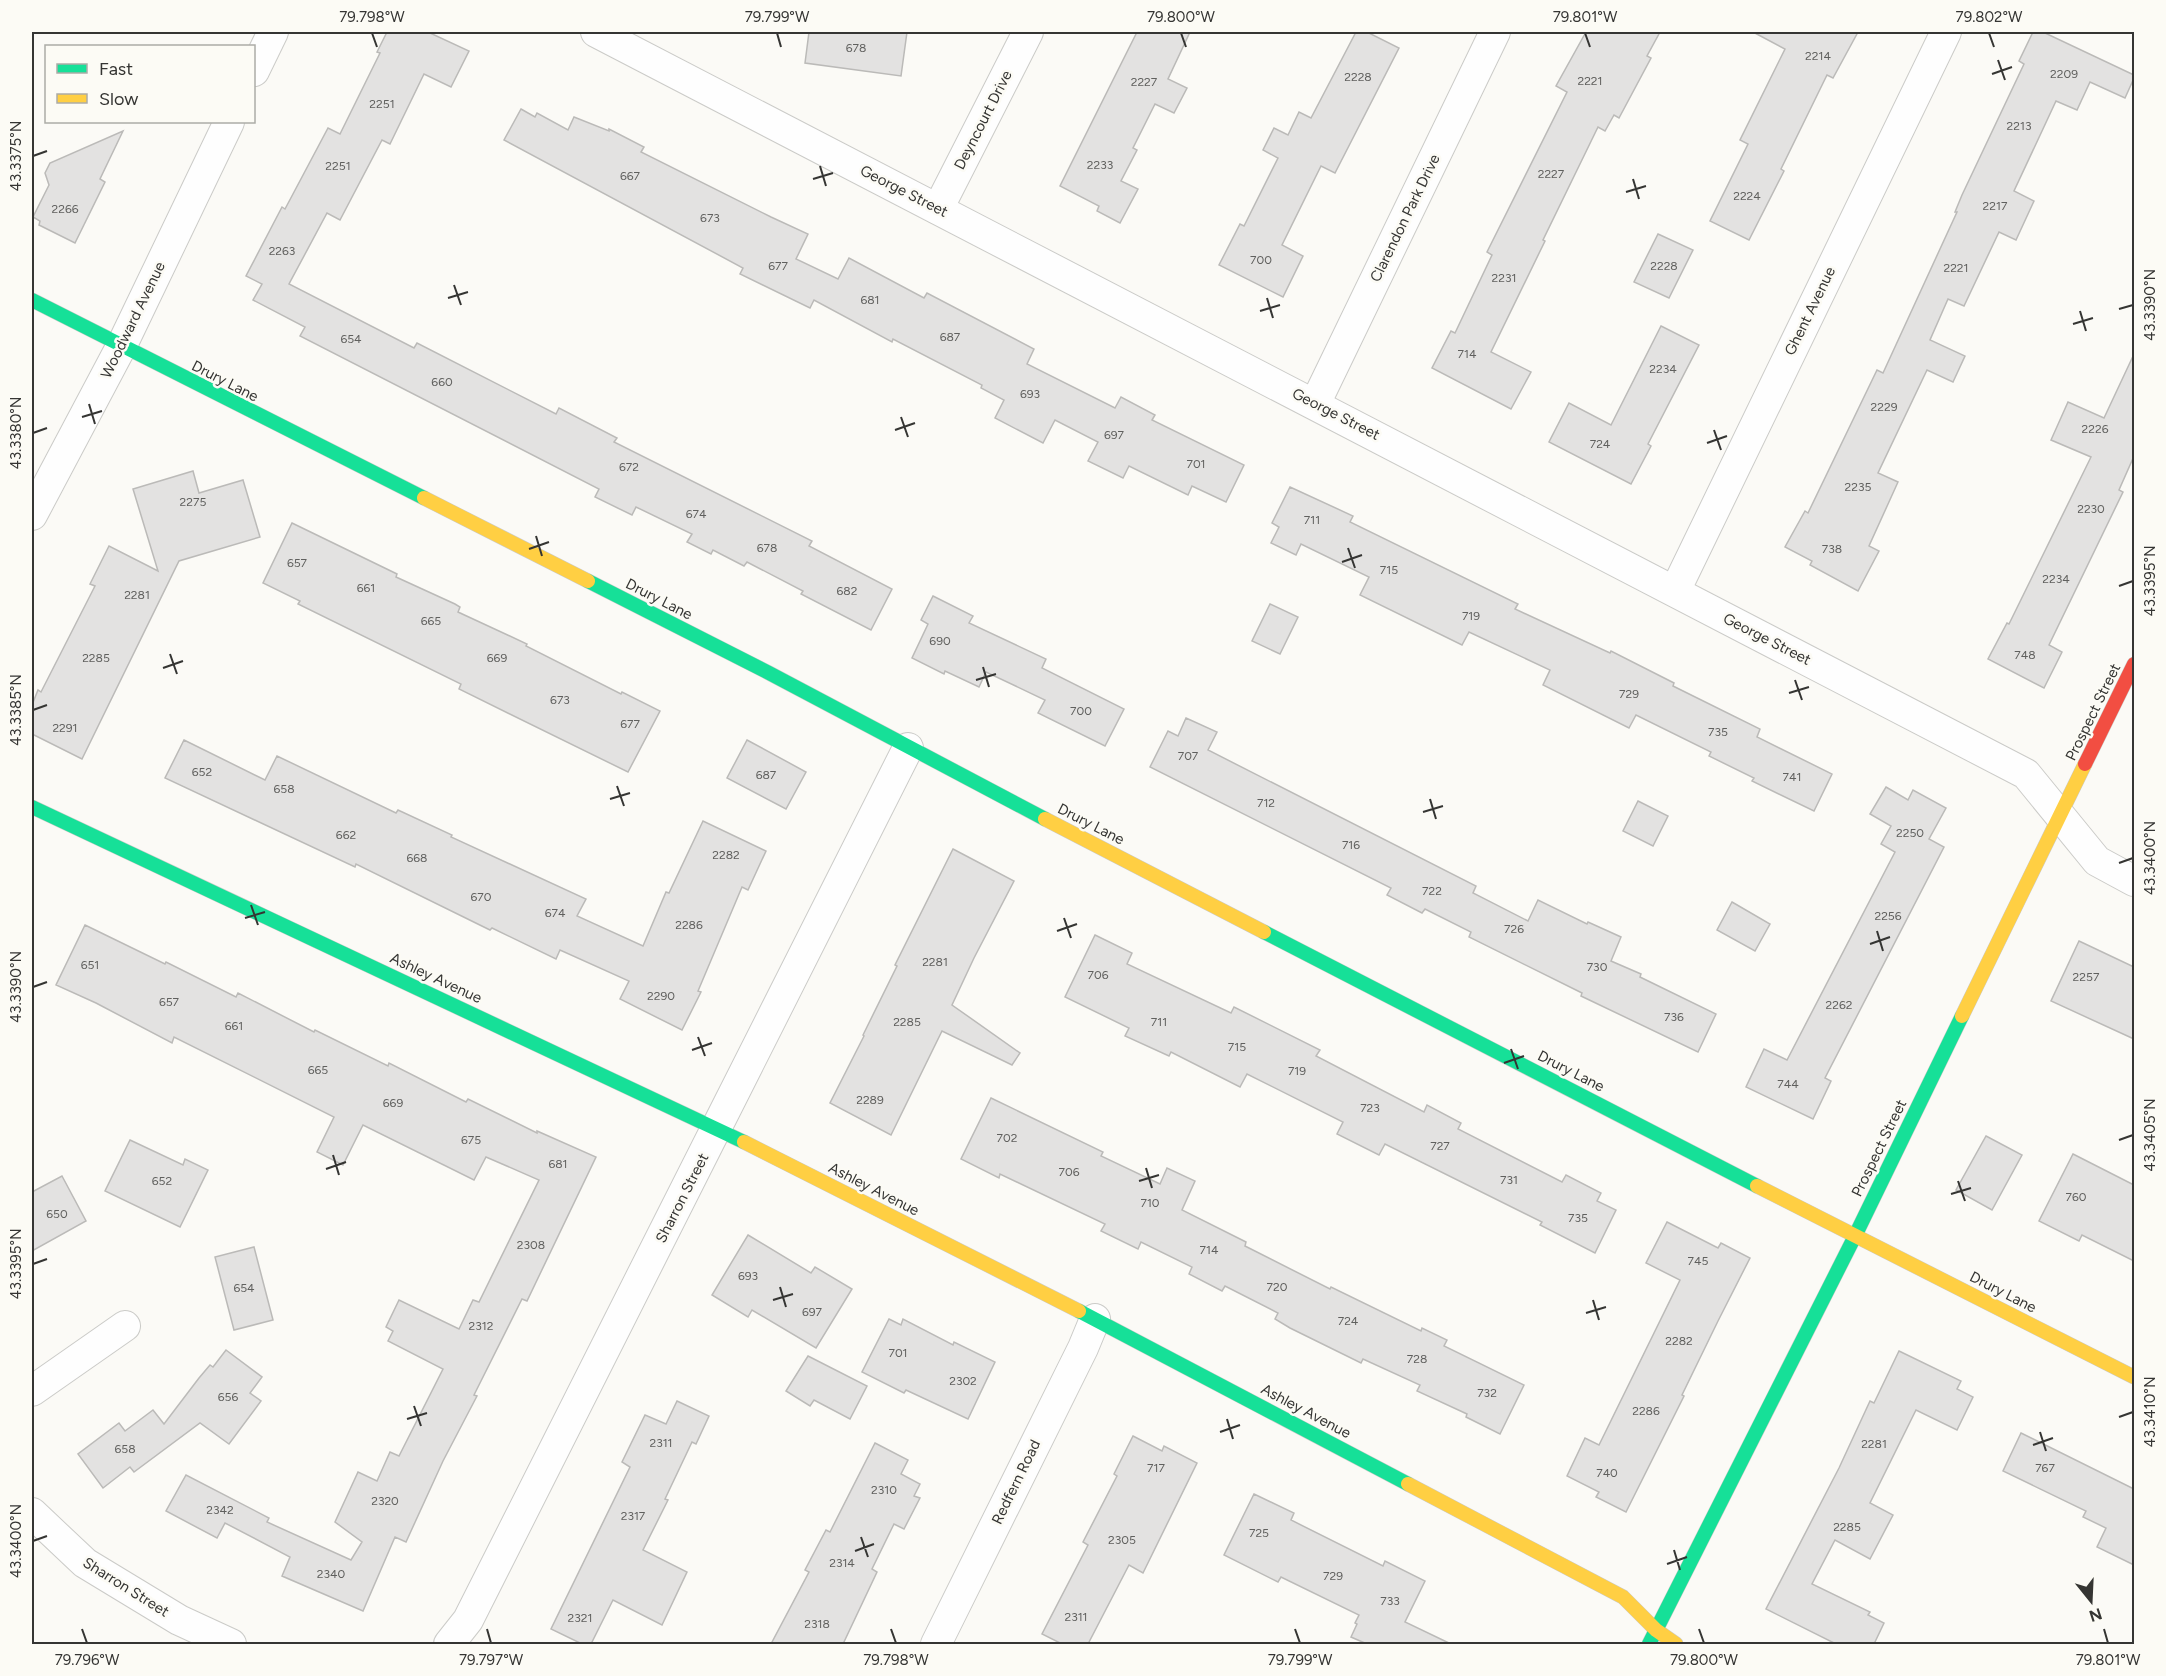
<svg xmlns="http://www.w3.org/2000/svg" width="2166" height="1676" viewBox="0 0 2166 1676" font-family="Figtree,sans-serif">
<rect width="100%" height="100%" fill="#fbfaf6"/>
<!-- building -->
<g fill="#e3e2e1" stroke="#bbbab8" stroke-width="1.5">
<polygon points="387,32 428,32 469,51 451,87 424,74 390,144 382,140 340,220 327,213 289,284 414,348 417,343 556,414 559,408 617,438 614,442 812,541 809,546 892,589 871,630 801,594 803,591 747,562 744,566 713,550 711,554 687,542 692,534 636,507 632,515 595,497 599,489 300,336 305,327 253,300 262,284 246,276 282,207 285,209 328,128 340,134 380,53 377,52"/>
<polygon points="809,32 907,32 901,76 805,63"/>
<polygon points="1137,32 1190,32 1168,79 1187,88 1174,113 1155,104 1133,148 1137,150 1121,181 1138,189 1120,223 1097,211 1099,206 1060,186"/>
<polygon points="1356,32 1367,32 1399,48 1335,173 1321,166 1282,245 1303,256 1283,297 1219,265 1240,224 1244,226 1278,158 1263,150 1274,128 1288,135 1299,112 1311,118"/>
<polygon points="1586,32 1660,32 1647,56 1651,58 1619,118 1614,115 1605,131 1598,127 1543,240 1545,241 1491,352 1531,372 1511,409 1432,368 1451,331 1455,333 1492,255 1487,252 1567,92 1556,86"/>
<polygon points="1753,32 1858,32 1833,78 1827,75 1781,169 1784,171 1749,240 1710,221 1748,144 1740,140 1785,49"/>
<polygon points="2033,32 2043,32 2134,75 2134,78 2125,98 2090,82 2077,110 2056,101 2014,191 2034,201 2016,240 1999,232 1964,306 1948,299 1930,340 1965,356 1953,382 1927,370 1878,473 1898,482 1869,546 1879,551 1858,591 1810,565 1812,561 1785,547 1805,511 1808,513 1877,370 1883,373 1957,212 1955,212 1962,195 2024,64 2019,61"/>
<polygon points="521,109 535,117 537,113 568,130 574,117 609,131 609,129 644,147 641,152 771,217 808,234 796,259 838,279 849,258 924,298 927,293 1034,349 1027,364 1115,408 1121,397 1155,415 1152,420 1244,465 1226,502 1192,486 1188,495 1129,466 1123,478 1088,461 1098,442 1055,420 1043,443 995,418 1004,400 981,388 982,385 893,339 892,342 814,300 810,308 740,274 743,268 504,140"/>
<polygon points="123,131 100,179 105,182 75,243 39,225 40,221 33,217 49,185 45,173 50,163"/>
<polygon points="1658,234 1693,250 1669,298 1634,282"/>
<polygon points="1661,326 1699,345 1648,444 1651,446 1631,484 1549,442 1569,403 1611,425"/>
<polygon points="2134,354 2134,456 2119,490 2123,492 2049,645 2062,652 2044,688 1988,659 2007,623 2009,624 2091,457 2051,440 2068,402 2104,418"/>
<polygon points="193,471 199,493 243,480 260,537 179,561 82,759 32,734 32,705 38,690 41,692 95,586 90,584 109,546 158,571 133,489"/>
<polygon points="1290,487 1353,516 1350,522 1518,604 1515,609 1610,653 1611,651 1674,683 1673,686 1760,729 1757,737 1832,774 1814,811 1752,781 1754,778 1709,756 1711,752 1636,715 1629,728 1543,685 1550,670 1469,632 1462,645 1360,595 1369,577 1301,544 1296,555 1271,543 1279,527 1272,523"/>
<polygon points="292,523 397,574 396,577 455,604 460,607 458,612 527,644 526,646 621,694 622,692 660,711 628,772 459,689 461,684 298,604 300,601 263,583"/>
<polygon points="933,596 973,616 969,623 1046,659 1042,668 1124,709 1105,746 1038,713 1045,700 986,672 979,687 945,671 944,674 912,658 928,624 921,620"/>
<polygon points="1270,604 1298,617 1280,654 1252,641"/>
<polygon points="1186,718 1217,732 1208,750 1476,886 1473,893 1528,921 1538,900 1587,924 1588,922 1621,937 1611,961 1641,974 1640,977 1716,1014 1698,1052 1581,996 1582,993 1469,937 1471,932 1425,909 1422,913 1387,895 1391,888 1150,767 1168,731 1178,736"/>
<polygon points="184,740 265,780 277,756 396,813 398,810 452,835 451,837 586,899 577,916 643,946 666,892 669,893 703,821 766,851 748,890 742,887 698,991 701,992 682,1030 620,999 629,981 560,950 556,959 492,928 490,930 356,864 355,867 165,778"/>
<polygon points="747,740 806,772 786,809 727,778"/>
<polygon points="1886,787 1908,800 1913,790 1946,808 1929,839 1944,847 1825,1078 1831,1081 1813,1119 1746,1087 1764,1049 1787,1060 1895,852 1881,844 1891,826 1870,814"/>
<polygon points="1638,801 1668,816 1653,846 1623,831"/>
<polygon points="953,849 1014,881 974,958 952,1005 1020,1053 1012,1065 942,1031 891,1135 830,1103 864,1036 863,1035 897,966 895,965"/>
<polygon points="1732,902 1770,924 1755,951 1717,930"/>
<polygon points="85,925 165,964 166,962 236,997 238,993 314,1032 315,1030 388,1066 389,1063 466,1102 468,1099 537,1133 537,1131 596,1157 527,1301 522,1299 474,1395 477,1396 443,1461 406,1542 395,1537 363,1611 282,1576 290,1557 225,1523 217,1538 166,1511 186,1475 269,1518 267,1522 351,1560 362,1542 335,1522 358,1472 377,1481 390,1452 399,1456 443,1369 388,1341 393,1331 386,1327 399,1300 459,1329 473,1300 479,1302 539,1180 486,1157 474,1180 363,1125 343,1165 317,1152 334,1117 174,1037 172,1043 96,1003 56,985"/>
<polygon points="1095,935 1132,953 1127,964 1231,1013 1234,1007 1320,1050 1316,1056 1424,1112 1427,1105 1461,1123 1458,1129 1562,1182 1566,1175 1601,1193 1597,1201 1616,1210 1595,1253 1540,1225 1542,1222 1385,1144 1379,1155 1337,1134 1343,1122 1247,1074 1240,1087 1171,1052 1169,1056 1125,1036 1129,1028 1065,997"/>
<polygon points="2079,941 2134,967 2134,1039 2051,1001"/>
<polygon points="991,1098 1103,1152 1101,1156 1160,1184 1167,1168 1195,1181 1182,1210 1246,1242 1245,1246 1330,1289 1331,1287 1421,1331 1422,1328 1447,1340 1444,1346 1524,1385 1500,1434 1466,1417 1467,1414 1417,1391 1420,1385 1363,1359 1361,1363 1290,1328 1275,1319 1278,1313 1225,1286 1222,1291 1189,1274 1192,1267 1141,1242 1138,1249 1101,1231 1105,1224 1000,1174 999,1178 961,1159"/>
<polygon points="1986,1136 2022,1155 1992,1210 1956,1190"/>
<polygon points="130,1140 183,1165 185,1159 208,1170 180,1227 105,1191"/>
<polygon points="2073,1154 2134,1185 2134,1261 2082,1235 2079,1241 2039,1221"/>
<polygon points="62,1176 86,1221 32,1251 32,1192"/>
<polygon points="1667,1222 1718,1248 1721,1243 1750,1258 1718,1321 1682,1395 1684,1396 1626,1512 1596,1497 1599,1492 1567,1476 1585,1438 1599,1445 1680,1280 1646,1263"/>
<polygon points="748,1235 811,1273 815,1267 852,1289 816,1348 752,1310 748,1317 712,1295"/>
<polygon points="254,1247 273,1320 234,1330 215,1257"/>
<polygon points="889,1319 901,1325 903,1319 953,1345 954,1342 995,1362 968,1419 906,1390 904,1393 862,1372"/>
<polygon points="226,1350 262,1377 250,1393 261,1401 229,1444 200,1423 134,1472 130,1467 103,1488 78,1454 119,1423 125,1431 153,1410 164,1424 199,1378 210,1365 213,1367"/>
<polygon points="1899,1351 1961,1381 1957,1389 1973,1397 1957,1430 1916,1410 1870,1503 1893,1515 1870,1559 1835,1540 1812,1584 1870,1612 1868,1615 1884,1623 1874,1644 1836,1644 1766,1609 1839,1468 1870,1401 1874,1403"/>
<polygon points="808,1356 867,1386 850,1419 814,1400 810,1406 786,1391"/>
<polygon points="677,1401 709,1416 696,1444 692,1442 665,1499 668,1500 643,1550 687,1572 662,1625 613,1600 591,1644 582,1644 551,1629 630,1467 622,1462 645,1415 666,1424"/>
<polygon points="2021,1433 2134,1489 2134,1565 2097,1547 2106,1528 2083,1517 2086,1511 2003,1471"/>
<polygon points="1133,1436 1162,1451 1164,1446 1197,1463 1143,1573 1129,1565 1088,1644 1062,1644 1042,1634 1088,1545 1083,1542 1117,1476 1114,1474"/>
<polygon points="875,1443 908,1460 901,1474 920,1484 914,1496 920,1498 904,1529 894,1524 872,1569 877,1572 843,1644 771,1644 809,1572 805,1570 826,1530 830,1532"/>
<polygon points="1254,1494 1294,1513 1291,1520 1383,1566 1385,1561 1425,1581 1405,1622 1451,1644 1367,1644 1351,1637 1357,1624 1355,1623 1359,1615 1281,1577 1278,1582 1224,1555"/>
</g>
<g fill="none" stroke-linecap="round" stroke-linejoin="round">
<!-- street casing -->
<g stroke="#cbcbc8" stroke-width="32">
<g id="street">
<polyline points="596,32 2026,774 2097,861 2134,881"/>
<polyline points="254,71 273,32"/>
<polyline points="938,209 1028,32"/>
<polyline points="1315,404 1495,32"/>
<polyline points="32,515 121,347 229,122"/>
<polyline points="1675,591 1946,32"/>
<polyline points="32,1391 125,1326"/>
<polyline points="32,1513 85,1563 179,1620 231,1644"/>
<polyline points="449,1644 468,1620 908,748"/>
<polyline points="936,1644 1083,1348 1095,1319"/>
</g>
</g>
<!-- fast casing -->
<g stroke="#cbcbc8" stroke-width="15">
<g id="fast">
<polyline points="32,300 424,498"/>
<polyline points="588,581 769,673 1045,819"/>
<polyline points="32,807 744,1142"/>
<polyline points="1264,932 1757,1186"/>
<polyline points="1079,1311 1408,1484"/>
<polyline points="1649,1644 1855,1236 1962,1016"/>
</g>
</g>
<!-- slow casing -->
<g stroke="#cbcbc8" stroke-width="15">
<g id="slow">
<polyline points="424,498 588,581"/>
<polyline points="1045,819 1264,932"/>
<polyline points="1962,1016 2085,764"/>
<polyline points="744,1142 1079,1311"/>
<polyline points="1757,1186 2134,1377"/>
<polyline points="1408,1484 1623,1597 1656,1630 1676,1644"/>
</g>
</g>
<!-- jam casing -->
<g stroke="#cbcbc8" stroke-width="15">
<polyline id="jam" points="2085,764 2134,664"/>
</g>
<!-- street -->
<use href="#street" stroke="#fefefe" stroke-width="30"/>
<!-- fast -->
<use href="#fast" stroke="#16e098" stroke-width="14"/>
<!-- slow -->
<use href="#slow" stroke="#ffcf43" stroke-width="14"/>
<!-- jam -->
<use href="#jam" stroke="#f24e42" stroke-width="14"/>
</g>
<!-- ticks -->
<path fill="none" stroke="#353533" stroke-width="2" d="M372 33 377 47M777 33 781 47M1181 33 1186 47M1585 33 1590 47M1989 33 1994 47M1998 60 2005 80M1992 74 2012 67M33 156 47 151M820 166 826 186M813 179 833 173M1633 179 1639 199M1626 192 1646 186M454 285 461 305M448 298 468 292M1267 298 1273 318M2119 309 2133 305M1260 311 1280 305M2080 311 2086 331M2073 324 2093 318M89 404 95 424M82 417 102 411M901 417 908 437M895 430 915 423M1714 430 1721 450M33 433 47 428M1707 443 1727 436M536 536 542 556M1348 548 1355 568M529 549 549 542M1342 562 1362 555M2119 586 2133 581M170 654 177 674M983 667 989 687M163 668 183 661M976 680 996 674M1795 680 1802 700M1789 693 1809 687M33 710 47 705M617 786 624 806M610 799 630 793M1430 799 1436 819M1423 812 1443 806M2119 863 2133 858M251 905 258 925M245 918 265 912M1064 918 1071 938M1057 931 1077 924M1877 931 1883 951M1870 944 1890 937M33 987 47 982M698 1037 705 1056M1511 1049 1518 1069M692 1050 712 1043M1504 1063 1524 1056M2119 1140 2133 1135M333 1155 339 1175M1146 1168 1152 1188M326 1169 346 1162M1139 1181 1159 1175M1958 1181 1965 1201M1951 1194 1971 1188M33 1264 47 1259M780 1287 786 1307M773 1300 793 1294M1593 1300 1599 1320M1586 1313 1606 1307M414 1406 421 1426M2119 1417 2133 1412M407 1419 427 1413M1227 1419 1233 1439M1220 1432 1240 1425M2040 1432 2046 1451M2033 1445 2053 1438M861 1537 868 1557M33 1541 47 1536M1674 1550 1680 1570M855 1551 874 1544M1667 1564 1687 1557M82 1629 87 1643M487 1629 491 1643M891 1629 896 1643M1295 1629 1300 1643M1699 1629 1704 1643M2104 1629 2108 1643"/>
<g text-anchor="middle" stroke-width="5" stroke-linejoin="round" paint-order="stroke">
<!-- number labels -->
<g font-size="12" fill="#60605e">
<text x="856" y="52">678</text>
<text x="1818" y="60">2214</text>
<text x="2064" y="78">2209</text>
<text x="1358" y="81">2228</text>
<text x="1590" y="85">2221</text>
<text x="1144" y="86">2227</text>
<text x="382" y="108">2251</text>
<text x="2019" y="130">2213</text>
<text x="1100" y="169">2233</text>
<text x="338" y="170">2251</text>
<text x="1551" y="178">2227</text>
<text x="630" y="180">667</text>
<text x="1747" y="200">2224</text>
<text x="1995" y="210">2217</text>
<text x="65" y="213">2266</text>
<text x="710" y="222">673</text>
<text x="282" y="255">2263</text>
<text x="1261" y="264">700</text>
<text x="778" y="270">677</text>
<text x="1664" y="270">2228</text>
<text x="1956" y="272">2221</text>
<text x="1504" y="282">2231</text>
<text x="870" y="304">681</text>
<text x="950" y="341">687</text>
<text x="351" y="343">654</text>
<text x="1467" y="358">714</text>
<text x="1663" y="373">2234</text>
<text x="442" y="386">660</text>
<text x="1030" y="398">693</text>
<text x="1884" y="411">2229</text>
<text x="2095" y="433">2226</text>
<text x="1114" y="439">697</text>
<text x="1600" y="448">724</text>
<text x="1196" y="468">701</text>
<text x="629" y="471">672</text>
<text x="1858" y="491">2235</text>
<text x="193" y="506">2275</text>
<text x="2091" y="513">2230</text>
<text x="696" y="518">674</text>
<text x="1312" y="524">711</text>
<text x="767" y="552">678</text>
<text x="1832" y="553">738</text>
<text x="297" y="567">657</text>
<text x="1389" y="574">715</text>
<text x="2056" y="583">2234</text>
<text x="366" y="592">661</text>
<text x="847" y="595">682</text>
<text x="137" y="599">2281</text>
<text x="1471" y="620">719</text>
<text x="431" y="625">665</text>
<text x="940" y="645">690</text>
<text x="2025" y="659">748</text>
<text x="96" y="662">2285</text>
<text x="497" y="662">669</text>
<text x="1629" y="698">729</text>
<text x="560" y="704">673</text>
<text x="1081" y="715">700</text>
<text x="630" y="728">677</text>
<text x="65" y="732">2291</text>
<text x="1718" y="736">735</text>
<text x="1188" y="760">707</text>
<text x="202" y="776">652</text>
<text x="766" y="779">687</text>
<text x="1792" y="781">741</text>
<text x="284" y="793">658</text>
<text x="1266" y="807">712</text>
<text x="1910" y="837">2250</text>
<text x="346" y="839">662</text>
<text x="1351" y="849">716</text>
<text x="726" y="859">2282</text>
<text x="417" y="862">668</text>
<text x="1432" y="895">722</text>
<text x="481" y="901">670</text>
<text x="555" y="917">674</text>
<text x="1888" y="920">2256</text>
<text x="689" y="929">2286</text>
<text x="1514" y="933">726</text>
<text x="935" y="966">2281</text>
<text x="90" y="969">651</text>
<text x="1597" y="971">730</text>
<text x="1098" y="979">706</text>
<text x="2086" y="981">2257</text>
<text x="661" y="1000">2290</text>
<text x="169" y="1006">657</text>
<text x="1839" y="1009">2262</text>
<text x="1674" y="1021">736</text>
<text x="907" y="1026">2285</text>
<text x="1159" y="1026">711</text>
<text x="234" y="1030">661</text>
<text x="1237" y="1051">715</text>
<text x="318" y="1074">665</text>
<text x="1297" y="1075">719</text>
<text x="1788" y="1088">744</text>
<text x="870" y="1104">2289</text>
<text x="393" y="1107">669</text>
<text x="1370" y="1112">723</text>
<text x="1007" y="1142">702</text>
<text x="471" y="1144">675</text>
<text x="1440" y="1150">727</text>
<text x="558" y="1168">681</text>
<text x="1069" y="1176">706</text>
<text x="1509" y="1184">731</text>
<text x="162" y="1185">652</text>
<text x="2076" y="1201">760</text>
<text x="1150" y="1207">710</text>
<text x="57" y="1218">650</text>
<text x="1578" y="1222">735</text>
<text x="531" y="1249">2308</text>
<text x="1209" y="1254">714</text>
<text x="1698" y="1265">745</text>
<text x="748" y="1280">693</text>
<text x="1277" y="1291">720</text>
<text x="244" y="1292">654</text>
<text x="812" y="1316">697</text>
<text x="1348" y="1325">724</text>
<text x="481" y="1330">2312</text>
<text x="1679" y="1345">2282</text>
<text x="898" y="1357">701</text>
<text x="1417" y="1363">728</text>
<text x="963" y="1385">2302</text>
<text x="1487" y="1397">732</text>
<text x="228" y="1401">656</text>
<text x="1646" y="1415">2286</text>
<text x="661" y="1447">2311</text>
<text x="1874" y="1448">2281</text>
<text x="125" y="1453">658</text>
<text x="1156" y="1472">717</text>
<text x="2045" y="1472">767</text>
<text x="1607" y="1477">740</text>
<text x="884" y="1494">2310</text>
<text x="385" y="1505">2320</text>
<text x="220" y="1514">2342</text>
<text x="633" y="1520">2317</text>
<text x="1847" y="1531">2285</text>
<text x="1259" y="1537">725</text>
<text x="1122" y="1544">2305</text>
<text x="842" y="1567">2314</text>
<text x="331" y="1578">2340</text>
<text x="1333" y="1580">729</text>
<text x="1390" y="1605">733</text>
<text x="1076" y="1621">2311</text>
<text x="580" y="1622">2321</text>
<text x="817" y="1628">2318</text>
</g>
<!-- street labels -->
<g font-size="15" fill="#353533" stroke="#fcfbf5">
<text transform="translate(983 120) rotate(-63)" y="5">Deyncourt Drive</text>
<text transform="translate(904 191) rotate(27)" y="5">George Street</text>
<text transform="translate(1405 218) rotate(-64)" y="5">Clarendon Park Drive</text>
<text transform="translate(1810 311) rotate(-64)" y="5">Ghent Avenue</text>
<text transform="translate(133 320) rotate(-64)" y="5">Woodward Avenue</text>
<text transform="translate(225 381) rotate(27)" y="5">Drury Lane</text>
<text transform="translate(1336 414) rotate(27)" y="5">George Street</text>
<text transform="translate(659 599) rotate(27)" y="5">Drury Lane</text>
<text transform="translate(1767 639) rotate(27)" y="5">George Street</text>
<text transform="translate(2093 712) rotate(-64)" y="5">Prospect Street</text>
<text transform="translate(1091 824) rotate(27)" y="5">Drury Lane</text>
<text transform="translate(436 978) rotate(25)" y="5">Ashley Avenue</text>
<text transform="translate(1571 1071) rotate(27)" y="5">Drury Lane</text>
<text transform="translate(1879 1148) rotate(-64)" y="5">Prospect Street</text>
<text transform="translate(874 1189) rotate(27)" y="5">Ashley Avenue</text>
<text transform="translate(682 1198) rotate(-63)" y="5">Sharron Street</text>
<text transform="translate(2003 1292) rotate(27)" y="5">Drury Lane</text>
<text transform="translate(1306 1411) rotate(28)" y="5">Ashley Avenue</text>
<text transform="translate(1016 1482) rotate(-64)" y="5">Redfern Road</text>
<text transform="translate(126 1587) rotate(32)" y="5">Sharron Street</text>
</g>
</g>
<!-- border -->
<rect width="2166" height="1676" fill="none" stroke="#fcfbf5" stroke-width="66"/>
<!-- legend -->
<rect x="45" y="45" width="210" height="78" fill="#fcfbf5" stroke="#acaca7" stroke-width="1.5"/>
<rect x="57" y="64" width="30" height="9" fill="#16e098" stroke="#acaca7" stroke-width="1.5"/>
<text x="99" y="75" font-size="18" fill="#353533">Fast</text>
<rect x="57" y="94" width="30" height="9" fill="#ffcf43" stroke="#acaca7" stroke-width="1.5"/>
<text x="99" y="105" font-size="18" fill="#353533">Slow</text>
<!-- north arrow -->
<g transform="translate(2091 1601) rotate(162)" stroke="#fcfbf5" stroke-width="4.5" paint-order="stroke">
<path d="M0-4.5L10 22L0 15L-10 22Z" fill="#353533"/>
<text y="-9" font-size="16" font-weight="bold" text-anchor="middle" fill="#353533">N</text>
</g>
<rect x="33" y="33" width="2100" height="1610" fill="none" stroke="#353533" stroke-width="2"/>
<g font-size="15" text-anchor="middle" fill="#353533">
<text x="372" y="22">79.798°W</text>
<text x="777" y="22">79.799°W</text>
<text x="1181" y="22">79.800°W</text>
<text x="1585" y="22">79.801°W</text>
<text x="1989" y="22">79.802°W</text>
<text transform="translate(16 156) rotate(-90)" y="5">43.3375°N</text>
<text transform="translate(2150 305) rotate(-90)" y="5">43.3390°N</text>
<text transform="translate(16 433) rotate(-90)" y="5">43.3380°N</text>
<text transform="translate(2150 581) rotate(-90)" y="5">43.3395°N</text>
<text transform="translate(16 710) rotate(-90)" y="5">43.3385°N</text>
<text transform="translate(2150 858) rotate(-90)" y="5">43.3400°N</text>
<text transform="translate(16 987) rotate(-90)" y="5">43.3390°N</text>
<text transform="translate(2150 1135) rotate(-90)" y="5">43.3405°N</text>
<text transform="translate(16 1264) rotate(-90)" y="5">43.3395°N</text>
<text transform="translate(2150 1412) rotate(-90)" y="5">43.3410°N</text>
<text transform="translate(16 1541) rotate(-90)" y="5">43.3400°N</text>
<text x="87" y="1665">79.796°W</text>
<text x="491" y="1665">79.797°W</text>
<text x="896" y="1665">79.798°W</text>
<text x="1300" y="1665">79.799°W</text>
<text x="1704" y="1665">79.800°W</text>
<text x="2108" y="1665">79.801°W</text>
</g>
</svg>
